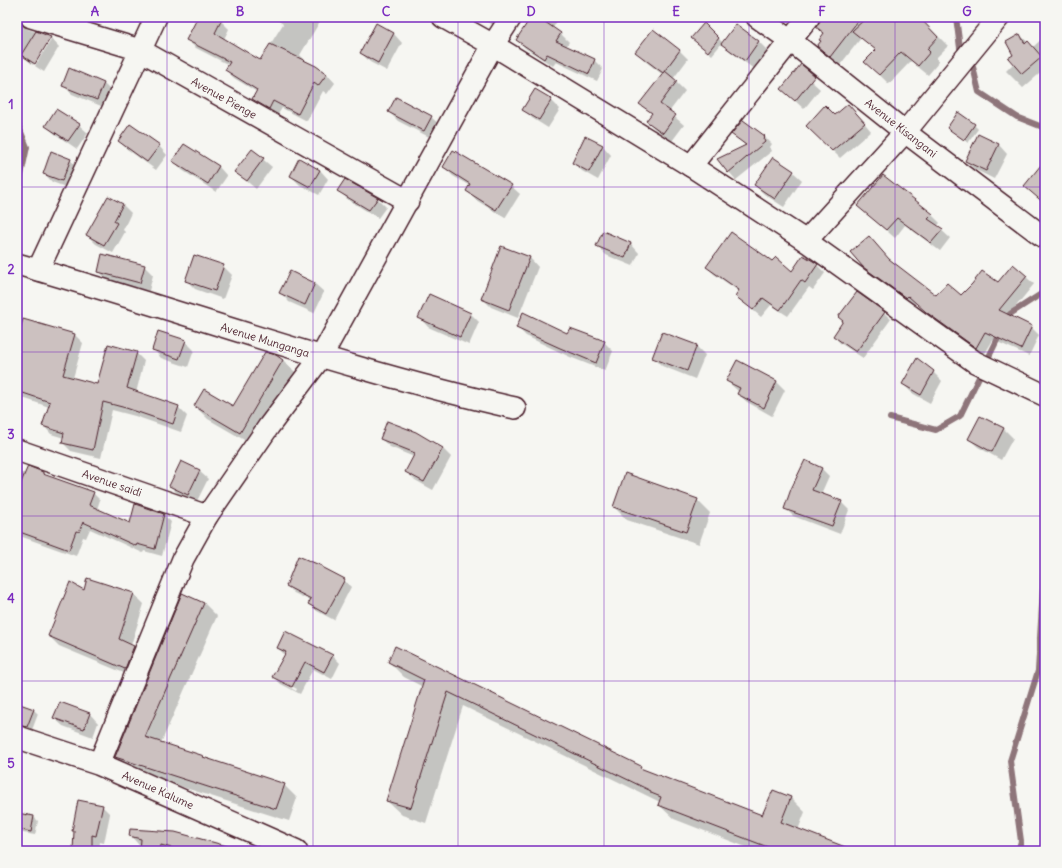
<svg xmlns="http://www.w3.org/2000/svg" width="1062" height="868" viewBox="0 0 1062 868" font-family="Delius,sans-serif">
<rect width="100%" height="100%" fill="#f6f6f2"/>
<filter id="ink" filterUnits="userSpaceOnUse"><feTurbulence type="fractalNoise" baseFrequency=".025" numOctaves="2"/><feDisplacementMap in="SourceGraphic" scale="8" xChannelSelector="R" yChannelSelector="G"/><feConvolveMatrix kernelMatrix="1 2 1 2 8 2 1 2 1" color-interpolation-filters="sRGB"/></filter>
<g filter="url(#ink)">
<!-- shadow -->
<g fill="#0003" fill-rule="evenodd">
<polygon points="199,17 213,17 221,21 229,29 224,39 260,61 283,24 273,17 321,17 322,18 300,55 305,60 327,74 335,83 327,94 323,91 307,121 282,108 277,116 261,107 253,99 257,92 234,78 226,70 229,65 196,48 187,40"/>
<polygon points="476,17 500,17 496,26"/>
<polygon points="529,17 554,17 557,21 553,28 561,34 569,42 566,47 594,60 603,69 597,81 556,62 553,66 525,48 517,39 529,22 527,20"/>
<polygon points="822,17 930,17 924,22 948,46 936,58 939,62 928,75 911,61 889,84 866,62 877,51 861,38 840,65 818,46 822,41 825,34 818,27"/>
<polygon points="17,21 19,22 27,29 45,35 51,38 59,47 44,72 35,66 51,40 48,40 33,65 23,56 17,54"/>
<polygon points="704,24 723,43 736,25 759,42 767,50 754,69 731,52 722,43 712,55 697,42"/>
<polygon points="377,25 394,34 402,43 387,71 370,62 361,53"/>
<polygon points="653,30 680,51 688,59 673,79 685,91 669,112 684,125 672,141 656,130 647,121 652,114 641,103 663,75 645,61 637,52"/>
<polygon points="1020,35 1033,47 1045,36 1045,69 1023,88 1006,71 1014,63 1014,55"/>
<polygon points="811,81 820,89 804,109 782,89"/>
<polygon points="103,83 112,92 106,108 72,94 63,85"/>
<polygon points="551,100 560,109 548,128 532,118 524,110"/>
<polygon points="389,112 431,117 440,125 433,139 398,121"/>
<polygon points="856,113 871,131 840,158 807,126 835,116"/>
<polygon points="79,125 88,133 77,149 55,134 46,126"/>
<polygon points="974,125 978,129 968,143 948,128"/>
<polygon points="733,134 764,136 772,144 770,147 772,151 736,180 718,159 746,146"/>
<polygon points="978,135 999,145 1007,154 994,179 974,169 966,161"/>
<polygon points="586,137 603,146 611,155 598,180 582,171 573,163"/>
<polygon points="119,141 159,146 167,155 156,170 127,149"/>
<polygon points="184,145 219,167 227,176 216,192 182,170 174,161"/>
<polygon points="252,150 272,167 256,189 236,172"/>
<polygon points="70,160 79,168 71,189 52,182 44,173"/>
<polygon points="444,167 511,186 520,194 505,218 476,200 467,191 470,186 453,176"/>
<polygon points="320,170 328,179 319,195 300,185 291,176"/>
<polygon points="793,172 802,180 784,207 764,194 755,185"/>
<polygon points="339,190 377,198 386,207 378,218 347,199"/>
<polygon points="123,205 131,213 123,230 125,232 113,253 96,244 87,235"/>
<polygon points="858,206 932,215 940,223 937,226 950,238 940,251 905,225 895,238"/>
<polygon points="603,233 631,244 639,253 633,266 606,255 598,246"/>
<polygon points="804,256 817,265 825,273 813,290 809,287 788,316 771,305 761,317 736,296 740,292 714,274 707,267 773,262 793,272"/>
<polygon points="530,258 538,267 518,318 491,307 482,298"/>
<polygon points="892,262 936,297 961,297 1026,277 1034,284 1008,316 1031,327 1039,335 1029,356 993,340 984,355 935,320 916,303 915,305 872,274 863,266"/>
<polygon points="144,266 153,275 149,291 107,280 99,271"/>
<polygon points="223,266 232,275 223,299 195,289 186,280"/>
<polygon points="291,272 315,284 324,292 314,313 289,302 281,293"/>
<polygon points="857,293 884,313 891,319 863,358 840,343 834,336 844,322"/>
<polygon points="470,313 479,322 469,345 428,327 420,318"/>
<polygon points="517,327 568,335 604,342 613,351 605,371 570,357 526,336"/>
<polygon points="74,334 83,343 73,378 98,385 136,353 144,361 136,393 178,407 187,416 181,432 135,416 112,410 101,458 71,451 63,443 64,438 51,434 43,425 49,407 17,396 17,343"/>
<polygon points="185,341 194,350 188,367 161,358 153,349"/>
<polygon points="696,346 705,355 695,379 662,366 653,357"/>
<polygon points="276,356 283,360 296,373 253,445 208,419 195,406 233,407"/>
<polygon points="933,372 942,381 930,403 912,393 903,384"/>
<polygon points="727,381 777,382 785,390 772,416 747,402 738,394 739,392"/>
<polygon points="981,417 1004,429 1013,438 1001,460 978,447 969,439"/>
<polygon points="416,433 443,449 451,457 433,490 415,480 406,471 414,457 390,447 381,439"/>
<polygon points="822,469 829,476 821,494 841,502 849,510 840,534 793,516 785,508"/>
<polygon points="199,471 208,479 196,503 178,494 170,486"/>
<polygon points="17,473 43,473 47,477 93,493 100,500 97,509 130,524 164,515 171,522 162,556 144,551 143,553 90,529 86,538 83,537 76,556 17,535"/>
<polygon points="697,500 710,513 699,544 627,520 614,507"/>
<polygon points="322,567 325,570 344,580 351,587 334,620 317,611 310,604 311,601 294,593 287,586"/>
<polygon points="84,591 134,594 144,604 131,645 134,647 144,657 136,678 59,646 49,636"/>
<polygon points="204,603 217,616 161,743 284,785 297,798 289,821 129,770 116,757"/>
<path d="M286 632 333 656 340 663 332 679 313 669 300 694 281 684 273 677 285 655 278 648ZM281 680 297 689 296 691 281 682Z"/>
<polygon points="389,662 640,767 645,771 763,816 791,798 805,812 798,830 844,851 756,851 674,819 659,805 660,802 463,706 426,823 402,815 387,801 423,687 404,677"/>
<polygon points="17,702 18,704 34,710 38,714 32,730 17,724"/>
<polygon points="60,703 90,714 98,723 93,737 63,726 54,718"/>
<polygon points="102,806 110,814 104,843 100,842 99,851 74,851 75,833 73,830"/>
<polygon points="17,814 34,817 38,821 35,835 17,832"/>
<polygon points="130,835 219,851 141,851 142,845 138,844"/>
</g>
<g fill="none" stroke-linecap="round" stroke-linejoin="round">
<!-- stream -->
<g stroke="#8e747a" stroke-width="6">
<polyline points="956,17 960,48 973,67 979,92 1017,117 1045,128"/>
<polyline points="17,122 27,147 17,194"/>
<polyline points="1006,322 1010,314 1041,294 1045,295"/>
<polyline points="890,418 936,430 960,416 1001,332"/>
<polyline points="1018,851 1021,841 1010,761 1038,671 1045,555"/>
</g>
</g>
<!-- building -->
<g fill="#ccc1c0" stroke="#4a1f2b">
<polygon points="198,17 223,17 215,33 260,60 270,44 316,66 327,74 318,86 314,83 298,114 273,101 269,109 252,99 257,90 225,70 230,62 186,40"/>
<polygon points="531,17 538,17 561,33 556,41 595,59 589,74 547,54 544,59 516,40"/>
<polygon points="821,17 861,17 830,57 817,46 821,41 819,40 824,33 816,27"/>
<polygon points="867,17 919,17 938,37 927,49 930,52 918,66 901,52 879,75 864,62 876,50 852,31"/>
<polygon points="376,23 394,33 378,63 360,53"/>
<polygon points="704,23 719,38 708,52 691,38"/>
<polygon points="736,24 759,41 745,61 721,44"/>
<polygon points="653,29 680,50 663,73 635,52"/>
<polygon points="36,31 51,37 35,64 21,55"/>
<polygon points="1020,34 1025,44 1028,41 1042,57 1022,74 1008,58 1013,55 1006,42"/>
<polygon points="801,64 815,76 795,101 781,89"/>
<polygon points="69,68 104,83 97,100 62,86"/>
<polygon points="665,71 677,81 660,104 676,115 663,133 646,121 652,113 639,104"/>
<polygon points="535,89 552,99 539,120 522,110"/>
<polygon points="396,97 432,116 424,131 388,112"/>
<polygon points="848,104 865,123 832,151 806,126 825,105 835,115"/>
<polygon points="56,109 80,124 68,141 45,126"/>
<polygon points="958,112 975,124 964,140 947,128"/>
<polygon points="743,120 765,136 763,138 765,142 728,173 717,159 746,145 731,134"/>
<polygon points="130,124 160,145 147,162 118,141"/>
<polygon points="978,134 999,144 986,171 965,161"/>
<polygon points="585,136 603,145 589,172 572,163"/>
<polygon points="184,144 219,166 208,184 172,161"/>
<polygon points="252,149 264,158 247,181 234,172"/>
<polygon points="453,150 512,185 496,210 466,191 470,184 443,167"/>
<polygon points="51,151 71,159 62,181 43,174"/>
<polygon points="773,157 794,171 775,199 754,185"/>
<polygon points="299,158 320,170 310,187 290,176"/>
<polygon points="1045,160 1045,204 1024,186"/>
<polygon points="883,175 933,214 928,219 943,229 931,243 897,218 886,230 857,206"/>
<polygon points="345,179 378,198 369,210 337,191"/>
<polygon points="108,196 123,204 114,221 117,223 104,245 86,235"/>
<polygon points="603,231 631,243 625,258 596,246"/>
<polygon points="731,232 772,261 776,257 792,271 803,255 818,264 805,283 801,280 780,310 763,298 753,310 735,296 739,290 706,267"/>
<polygon points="869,236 889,259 936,295 947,283 961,295 972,284 982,271 998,282 1013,264 1027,276 999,310 1032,326 1021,349 985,332 976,348 926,312 908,296 906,298 863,267 850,252"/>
<polygon points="501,246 530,257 509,310 481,299"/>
<polygon points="102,254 145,265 140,283 98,272"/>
<polygon points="194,255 224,265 215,291 185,281"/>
<polygon points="290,271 315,283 305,305 279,293"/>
<polygon points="857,292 885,312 856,352 833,336 843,321 838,317"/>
<polygon points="429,294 471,313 460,337 418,318"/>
<polygon points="523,312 567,333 570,328 605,341 596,363 560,348 516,328"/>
<polygon points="23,319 75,334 63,375 97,384 108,344 137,352 127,388 179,406 173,424 126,408 103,402 93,450 62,443 64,433 42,426 50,402 17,391 17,339"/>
<polygon points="158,331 186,340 179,359 152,350"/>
<polygon points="662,332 697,345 687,371 652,358"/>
<polygon points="265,352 276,355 283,360 240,433 194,406 204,389 233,406"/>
<polygon points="917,358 934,371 921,395 902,384"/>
<polygon points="737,360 777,381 764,408 737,394 740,388 726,381"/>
<polygon points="980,416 1004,428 992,452 968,439"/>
<polygon points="387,421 416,432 443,448 424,482 405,472 415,453 380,439"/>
<polygon points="805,460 822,468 812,490 842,501 832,526 784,509 791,489"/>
<polygon points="181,461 200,470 188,495 169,486"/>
<polygon points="28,466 43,472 43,474 94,492 89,505 130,523 135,504 164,514 155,549 137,544 136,546 83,522 79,532 76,531 69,550 17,531 17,492"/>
<polygon points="625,473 698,499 686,532 613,507"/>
<polygon points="298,556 322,566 322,567 345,579 326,614 308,604 311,599 286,586"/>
<polygon points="87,578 134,593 119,639 134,646 125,669 48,636 70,582 84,590"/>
<polygon points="182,593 204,603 145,737 204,756 203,757 285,784 276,809 115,757"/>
<polygon points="285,631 333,655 324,672 305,662 292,687 272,677 286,652 277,648"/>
<polygon points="395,646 641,766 640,768 762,815 773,790 791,797 781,822 853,850 853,851 778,851 658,805 661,797 651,793 651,791 448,692 411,808 386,801 424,680 388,662"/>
<polygon points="60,702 90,713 84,729 53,718"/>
<polygon points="17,703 34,709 27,727 17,725"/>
<polygon points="78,800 103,805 96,836 92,835 92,851 73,851 74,831 72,831"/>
<polygon points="17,813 34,816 31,832 17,829"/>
<polygon points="130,829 175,832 227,846 227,851 182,851 161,845 160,851 140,851 141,839 129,836"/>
</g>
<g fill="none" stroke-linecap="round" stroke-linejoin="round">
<!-- street casing -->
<g stroke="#4a1f2b" stroke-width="24">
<g id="street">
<polyline points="31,17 140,50 408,201"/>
<polyline points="443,17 493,45 691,166 806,241 975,362 1044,395"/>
<polyline points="757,17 791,41 905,132 1045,238"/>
<polyline points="691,166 809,17"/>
<polyline points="806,241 905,132 999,17"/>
<path d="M17 264C183 311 346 370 515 408"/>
<polyline points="38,270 156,17"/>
<polyline points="17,450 207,516"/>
<polyline points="99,764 183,559 207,516 269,426 321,357 493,45 511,17"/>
</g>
</g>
<!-- secondary casing -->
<g stroke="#4a1f2b" stroke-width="25">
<polyline id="secondary" points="17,737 99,764 296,851"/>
</g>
<!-- street -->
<use href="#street" stroke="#f6f6f2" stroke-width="21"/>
<!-- secondary -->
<use href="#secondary" stroke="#f6f6f2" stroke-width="22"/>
</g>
</g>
<!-- grid -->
<path fill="none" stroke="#7b2cbf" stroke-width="1" stroke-opacity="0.55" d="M167 17V851M313 17V851M458 17V851M604 17V851M749 17V851M895 17V851M17 187H1045M17 352H1045M17 516H1045M17 681H1045"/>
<g text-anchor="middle" stroke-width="3.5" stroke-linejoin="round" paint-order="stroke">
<!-- street labels -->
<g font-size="11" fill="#4a1f2b" stroke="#f6f6f2">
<text transform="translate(224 98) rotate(29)" y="4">Avenue Pienge</text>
<text transform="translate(901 128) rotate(38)" y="4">Avenue Kisangani</text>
<text transform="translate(265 340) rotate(17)" y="4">Avenue Munganga</text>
<text transform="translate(112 483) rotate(19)" y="4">Avenue saidi</text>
<text transform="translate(158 790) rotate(24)" y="4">Avenue Kalume</text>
</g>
</g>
<!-- margin -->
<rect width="1062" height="868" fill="none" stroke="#f6f6f2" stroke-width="44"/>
<rect x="22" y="22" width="1018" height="824" fill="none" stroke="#7b2cbf" stroke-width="1.5"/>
<g font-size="13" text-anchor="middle" font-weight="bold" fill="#7b2cbf">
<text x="95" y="16">A</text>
<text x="240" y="16">B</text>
<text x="386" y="16">C</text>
<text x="531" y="16">D</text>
<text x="676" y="16">E</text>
<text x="822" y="16">F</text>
<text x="967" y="16">G</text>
<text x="11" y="109">1</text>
<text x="11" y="274">2</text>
<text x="11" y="439">3</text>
<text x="11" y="603">4</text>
<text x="11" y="768">5</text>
</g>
</svg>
